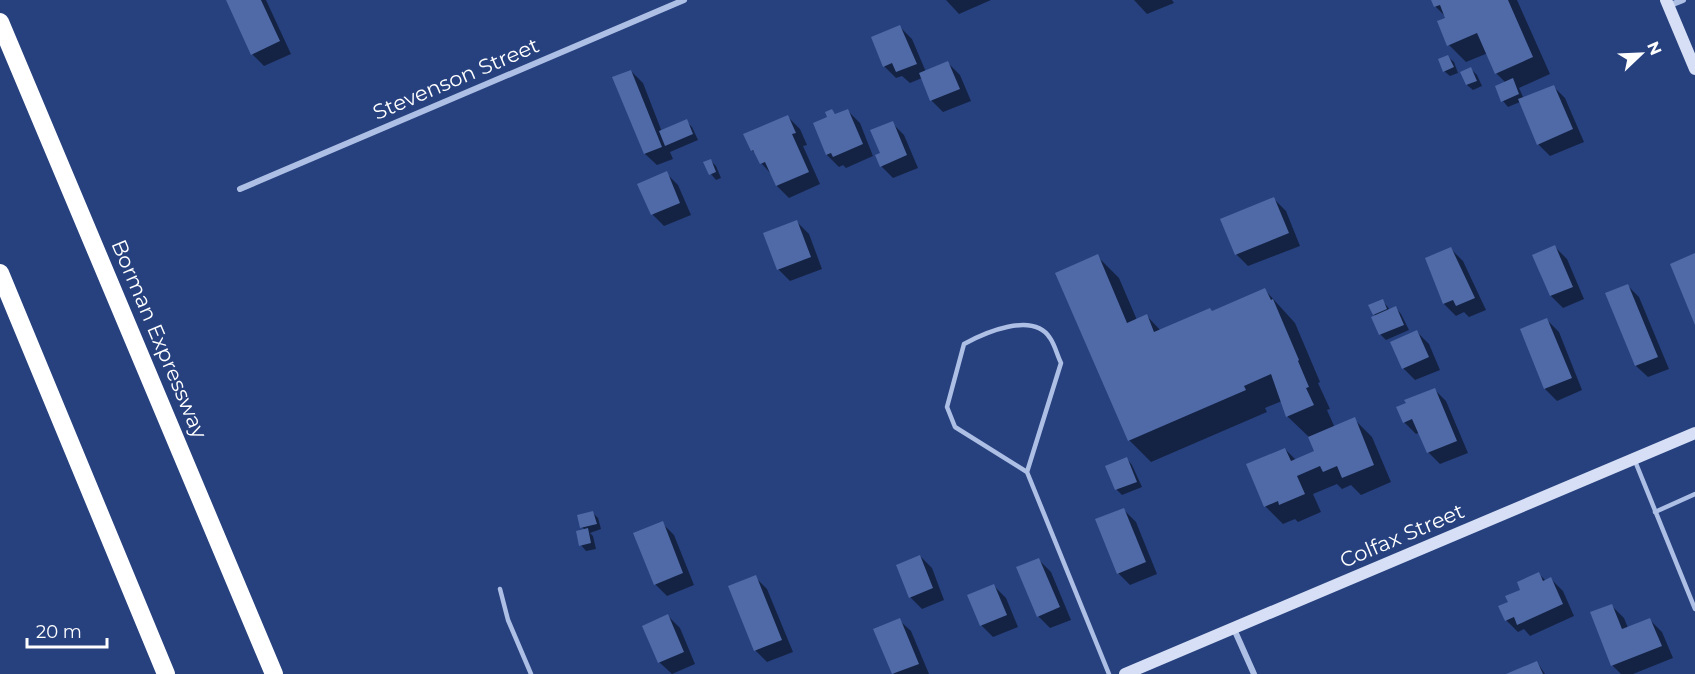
<svg xmlns="http://www.w3.org/2000/svg" width="1695" height="674" viewBox="0 0 1695 674" font-family="Montserrat,sans-serif">
<rect width="100%" height="100%" fill="#27417f"/>
<!-- shadow -->
<g fill="#0007">
<polygon points="228,0 266,0 291,54 264,66 252,54"/>
<polygon points="946,0 991,0 959,14"/>
<polygon points="1134,0 1172,0 1174,3 1147,14"/>
<polygon points="1433,0 1517,0 1550,74 1519,88 1524,99 1553,86 1565,98 1584,142 1550,156 1538,144 1520,102 1508,107 1503,101 1506,83 1496,73 1488,53 1466,62 1449,45 1447,18 1435,6"/>
<polygon points="900,27 912,39 926,72 948,63 960,75 971,101 943,112 931,100 922,78 910,83 902,76 896,78 884,66"/>
<polygon points="1448,57 1454,62 1458,73 1450,76 1444,71"/>
<polygon points="1471,69 1477,75 1482,86 1473,90 1467,85"/>
<polygon points="631,71 643,83 662,132 686,121 692,127 698,140 670,152 673,159 657,165 645,154"/>
<polygon points="832,110 836,115 848,111 860,123 873,156 846,168 843,165 839,167 827,155 815,124 829,118"/>
<polygon points="788,117 800,129 807,145 803,146 820,184 789,198 777,186 772,175 761,163 758,156 752,150"/>
<polygon points="892,123 904,135 918,168 893,178 881,166 882,153"/>
<polygon points="711,161 716,166 721,178 716,180 711,174 705,163"/>
<polygon points="666,173 678,185 691,215 664,226 652,214"/>
<polygon points="1274,199 1286,211 1300,246 1248,266 1236,254"/>
<polygon points="797,222 809,234 822,269 790,281 778,269"/>
<polygon points="1555,247 1567,259 1584,299 1563,308 1551,296"/>
<polygon points="1451,249 1463,261 1486,310 1469,317 1464,312 1456,316 1444,304 1427,259"/>
<polygon points="1097,256 1119,278 1137,320 1147,316 1161,331 1213,312 1265,290 1295,323 1320,382 1318,383 1330,409 1327,410 1335,428 1354,419 1372,437 1391,482 1361,495 1351,485 1342,489 1337,484 1313,494 1321,512 1298,522 1295,519 1283,524 1265,506 1285,449 1296,460 1316,452 1310,438 1288,417 1282,401 1265,408 1267,412 1151,462 1129,440"/>
<polygon points="1627,285 1639,297 1669,369 1648,377 1636,366 1607,294"/>
<polygon points="1383,301 1390,310 1396,308 1401,314 1409,330 1386,340 1380,334 1376,316 1374,314"/>
<polygon points="1547,320 1559,332 1582,390 1557,401 1545,389"/>
<polygon points="1417,332 1429,344 1440,370 1415,380 1403,368"/>
<polygon points="1434,389 1446,401 1468,453 1440,464 1428,452 1420,432 1416,434 1404,422"/>
<polygon points="1127,459 1132,465 1142,487 1122,495 1117,490 1107,467"/>
<polygon points="1124,510 1136,522 1157,574 1130,585 1118,573"/>
<polygon points="593,513 598,518 601,529 590,533 593,536 596,549 586,551 581,545 585,530 582,527"/>
<polygon points="662,523 674,535 694,585 667,596 655,584"/>
<polygon points="920,556 932,568 944,600 922,609 910,597"/>
<polygon points="1039,560 1051,572 1071,620 1050,628 1038,616"/>
<polygon points="1539,574 1546,581 1551,579 1563,591 1574,616 1530,636 1524,629 1518,632 1506,620 1510,602"/>
<polygon points="755,577 767,589 793,652 767,662 755,650"/>
<polygon points="994,586 1006,598 1018,627 993,637 981,625"/>
<polygon points="1612,606 1624,618 1628,628 1650,620 1662,632 1673,658 1633,674 1621,674 1612,665"/>
<polygon points="668,616 680,628 695,664 672,674 659,662"/>
<polygon points="899,620 911,631 929,674 894,674 875,630"/>
<polygon points="1537,662 1545,674 1511,674"/>
</g>
<!-- building -->
<g fill="#4f6aa7">
<polygon points="226,0 261,0 280,41 251,55"/>
<polygon points="1431,0 1508,0 1533,57 1495,74 1477,33 1447,46 1437,21 1445,18 1440,5 1434,7"/>
<polygon points="900,25 917,64 896,72 892,63 883,67 871,37"/>
<polygon points="1448,55 1454,67 1443,72 1438,59"/>
<polygon points="948,61 960,89 930,101 919,73"/>
<polygon points="1471,67 1477,81 1466,85 1460,72"/>
<polygon points="631,70 662,147 644,154 612,77"/>
<polygon points="1513,78 1519,94 1501,102 1495,86"/>
<polygon points="1554,85 1573,129 1537,145 1518,99"/>
<polygon points="832,109 835,114 848,109 863,144 833,157 831,153 826,155 813,123 827,117 825,112"/>
<polygon points="788,115 796,133 792,134 809,172 776,186 765,162 760,164 753,150 751,151 743,134"/>
<polygon points="687,119 693,134 665,146 659,131"/>
<polygon points="893,121 907,155 880,167 875,155 880,153 870,130"/>
<polygon points="711,159 716,172 709,175 703,162"/>
<polygon points="667,171 680,203 651,215 637,184"/>
<polygon points="1274,197 1289,233 1235,255 1220,219"/>
<polygon points="797,220 811,257 777,270 763,233"/>
<polygon points="1555,245 1573,287 1550,296 1532,255"/>
<polygon points="1451,247 1475,298 1456,306 1453,300 1443,304 1425,258"/>
<polygon points="1695,253 1695,325 1670,264"/>
<polygon points="1098,254 1127,323 1147,314 1154,332 1210,308 1212,311 1265,288 1271,300 1273,299 1299,360 1298,361 1309,387 1306,388 1314,405 1286,417 1271,374 1244,386 1246,390 1128,441 1055,273"/>
<polygon points="1628,284 1658,357 1635,366 1605,293"/>
<polygon points="1383,299 1387,309 1373,315 1368,305"/>
<polygon points="1396,306 1404,325 1379,335 1371,317"/>
<polygon points="1547,318 1572,378 1544,389 1520,329"/>
<polygon points="1417,330 1429,357 1402,369 1390,342"/>
<polygon points="1435,388 1457,441 1427,453 1412,419 1403,423 1396,407 1406,403 1404,400"/>
<polygon points="1355,417 1374,465 1342,478 1337,466 1323,472 1320,466 1297,476 1305,494 1279,505 1278,501 1264,507 1246,464 1285,448 1291,461 1314,451 1308,437"/>
<polygon points="1127,457 1137,482 1115,490 1105,466"/>
<polygon points="1124,508 1146,562 1117,574 1095,519"/>
<polygon points="593,511 597,524 580,528 577,515"/>
<polygon points="663,521 683,573 654,585 633,533"/>
<polygon points="588,528 591,543 579,546 576,531"/>
<polygon points="920,555 933,588 909,598 896,565"/>
<polygon points="1039,558 1060,607 1037,617 1016,567"/>
<polygon points="1539,572 1543,581 1551,577 1563,604 1517,625 1514,617 1505,621 1498,606 1508,602 1505,596 1520,590 1517,582"/>
<polygon points="756,575 782,640 754,651 728,586"/>
<polygon points="994,584 1007,615 980,626 967,595"/>
<polygon points="1612,604 1622,629 1650,618 1662,646 1611,666 1590,612"/>
<polygon points="668,614 684,652 658,663 642,626"/>
<polygon points="900,618 919,664 892,674 873,629"/>
<polygon points="1537,661 1543,674 1506,674"/>
</g>
<g fill="none" stroke-linecap="round" stroke-linejoin="round">
<!-- lane -->
<g stroke="#adbfe5" stroke-width="4.5">
<polyline points="1635,461 1695,609"/>
<path d="M1027 472 1061 363C1057 355 1055 345 1050 338 1033 311 984 333 964 344L947 407 955 427 1027 472 1109 674"/>
<polyline points="1655,512 1695,494"/>
<polyline points="500,589 508,620 531,674"/>
</g>
<!-- street -->
<g stroke="#adbfe5" stroke-width="6">
<polyline points="1668,6 1683,0"/>
<polyline points="240,189 684,0"/>
<polyline points="1234,629 1254,674"/>
</g>
<!-- secondary -->
<g stroke="#d6dff5" stroke-width="12">
<polyline points="1666,0 1695,69"/>
<polyline points="1125,674 1695,433"/>
</g>
<!-- highway -->
<g stroke="#fff" stroke-width="18">
<polyline points="0,22 274,674"/>
<polyline points="0,273 166,674"/>
</g>
</g>
<g text-anchor="middle" stroke-width="6" stroke-linejoin="round" paint-order="stroke">
<!-- street labels -->
<g font-size="21" fill="#fff" stroke="#27417f">
<text transform="translate(456 79) rotate(-23)" y="7">Stevenson Street</text>
<text transform="translate(159 339) rotate(67)" y="7">Borman Expressway</text>
<text transform="translate(1402 536) rotate(-23)" y="7">Colfax Street</text>
</g>
</g>
<!-- north arrow -->
<g transform="translate(1641 54) rotate(67)" stroke="#27417f" stroke-width="4.5" paint-order="stroke">
<path d="M0-4.5L10 22L0 15L-10 22Z" fill="#ffffff"/>
<text y="-9" font-size="16" font-weight="bold" text-anchor="middle" fill="#ffffff">N</text>
</g>
<!-- scale -->
<path d="M27 638v9h80v-9" fill="none" stroke="#ffffff" stroke-width="3"/>
<text x="36" y="638" font-size="18" fill="#ffffff" stroke="#27417f" stroke-width="4.5" paint-order="stroke">20 m</text>
</svg>
